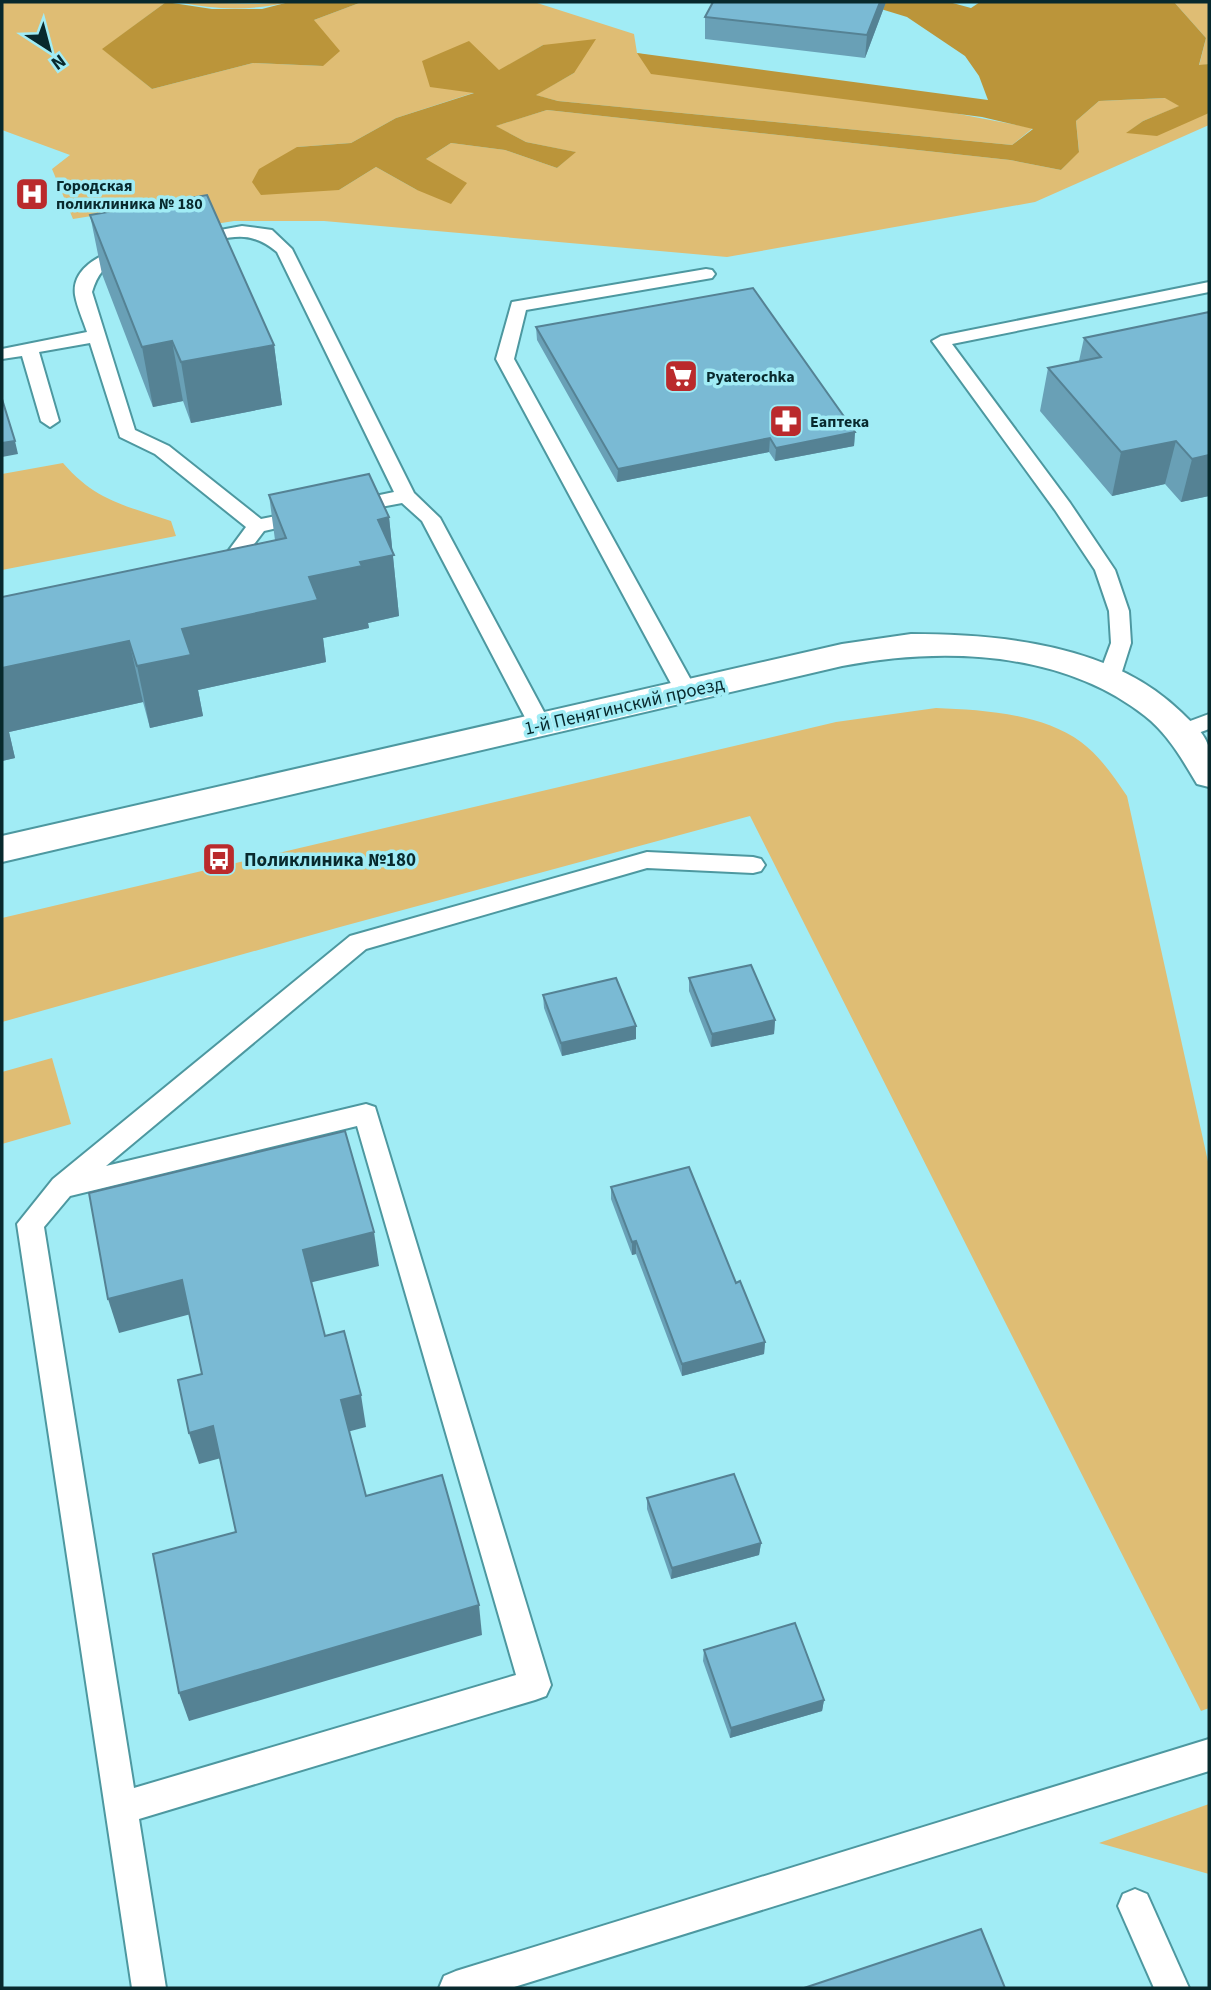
<svg xmlns="http://www.w3.org/2000/svg" width="1211" height="1990" viewBox="0 0 1211 1990" font-family="'Source Sans 3',sans-serif">
<rect width="100%" height="100%" fill="#a1ecf5"/>
<!-- green -->
<g fill="#dfbd74">
<polygon points="2,2 166,2 103,49 152,89 253,63 323,66 314,20 362,2 534,2 634,34 637,53 1033,128 1012,145 558,101 535,95 574,73 543,45 499,71 476,92 396,118 351,143 297,147 339,190 376,167 417,190 426,159 451,143 505,150 557,168 575,152 526,142 495,126 547,110 1010,160 1061,170 1079,151 1076,121 1099,101 1166,98 1180,106 1143,121 1127,133 1209,113 1209,125 1035,202 727,257 324,221 234,221 128,238 116,212 73,219 52,169 70,155 2,130"/>
<path d="M178 2 258 4 289 2C251 11 216 10 178 2Z"/>
<polygon points="1174,2 1209,2 1209,64 1199,66 1206,38"/>
<path d="M63 463C96 501 124 505 171 521L176 536 2 570V474Z"/>
<path d="M936 708C983 710 1041 713 1081 742 1100 756 1114 777 1127 796L1209 1166V1708L1201 1711 750 816 340 927 2 1022V918L836 722Z"/>
<polygon points="52,1058 71,1124 2,1144 2,1072"/>
<polygon points="1209,1804 1209,1874 1099,1843"/>
</g>
<!-- forest -->
<g fill="#bb953a">
<polygon points="166,2 212,9 262,9 289,2 362,2 314,20 340,51 323,66 253,63 152,89 102,49"/>
<polygon points="858,2 949,2 971,8 980,2 1174,2 1206,38 1199,65 1209,64 1209,113 1157,136 1126,133 1143,121 1179,106 1165,98 1099,101 1076,121 1079,152 1061,170 1010,160 547,110 496,126 526,142 576,152 557,168 505,150 451,143 426,159 467,183 451,204 417,190 376,167 339,190 261,195 252,182 259,169 297,147 351,143 396,118 474,93 430,87 422,61 469,41 499,70 543,45 596,39 574,73 536,95 558,101 1012,145 1033,129 982,117 651,74 637,53 988,100 979,76 965,56 907,17"/>
</g>
<g fill="none" stroke-linecap="round" stroke-linejoin="round">
<!-- lane casing -->
<g stroke="#4d98a0" stroke-width="4">
<g id="lane">
<path d="M242 226 272 230 292 249 414 493 440 518 551 725 548 730 540 732 532 730 529 725 422 521 402 503 349 513 339 507 342 503 394 492 277 252C247 227 228 239 193 245L185 240 193 235Z"/>
<path d="M129 246 135 247 138 251C133 256 129 256 122 258 105 264 97 275 92 292L135 430 169 446 261 519 306 510 313 512 316 516 313 520 264 531 229 577H215L212 573 246 527 155 454 120 437 90 343 39 352 59 421 50 427 41 421 22 356 2 359V349L87 332C83 320 77 307 75 295 71 266 107 251 129 246Z"/>
<polygon points="706,269 712,270 715,274 712,278 526,310 514,359 697,691 694,696 678,696 675,691 496,359 512,302"/>
<polygon points="1209,282 1209,292 952,344 1070,503 1115,570 1129,611 1131,643 1120,678 1117,683 1101,683 1098,678 1111,643 1109,611 1095,570 1055,510 932,341 941,336"/>
<polygon points="1209,714 1209,729 1182,739 1174,737 1171,732 1174,727"/>
<path d="M647 852 753 857 761 859 765 865 761 871 753 873 647 868 366 949 106 1166 366 1104 375 1107 551 1685 546 1696 535 1700 139 1819 166 1988H132L17 1224 53 1179 350 936ZM357 1126 516 1675 134 1788 44 1227 70 1196Z"/>
<polygon points="1209,1739 1209,1771 511,1988 439,1988 444,1976 456,1971"/>
<polygon points="1135,1889 1147,1894 1189,1988 1154,1988 1118,1906 1123,1894"/>
</g>
</g>
<!-- secondary casing -->
<g stroke="#4d98a0" stroke-width="4">
<path id="secondary" d="M911 634C1002 634 1113 645 1181 712 1191 722 1203 731 1208 745 1211 756 1209 775 1209 787L1197 784C1182 759 1168 734 1145 716 1061 650 942 647 842 666L2 862V836L842 644Z"/>
</g>
<!-- lane -->
<use href="#lane" fill="#fff" fill-rule="evenodd"/>
<!-- secondary -->
<use href="#secondary" fill="#fff" fill-rule="evenodd"/>
</g>
<!-- wall -->
<g fill="#69a0b6">
<polygon points="713,2 886,2 865,58 705,39 705,17"/>
<polygon points="90,215 274,345 282,405 191,423 183,401 153,407 102,274"/>
<polygon points="1209,312 1209,496 1181,502 1165,484 1112,496 1040,411 1048,368 1079,361 1084,338"/>
<polygon points="536,327 855,432 854,446 775,461 769,452 617,482 537,340"/>
<polygon points="269,495 389,517 399,616 368,623 369,628 323,638 326,662 198,690 203,716 150,728 143,702 9,732 15,758 2,761 2,597 275,540"/>
<polygon points="689,978 775,1020 774,1034 711,1047 689,991"/>
<polygon points="543,995 636,1039 562,1056 544,1008"/>
<polygon points="611,1187 736,1283 765,1342 764,1354 682,1376 636,1254 632,1255 611,1199"/>
<polygon points="647,1498 761,1543 759,1555 671,1579 647,1509"/>
<polygon points="704,1650 824,1700 822,1711 730,1738 703,1661"/>
</g>
<!-- shaded-wall -->
<g fill="#558294">
<polygon points="880,2 886,2 865,58 867,35"/>
<polygon points="172,341 183,401 153,407 142,347"/>
<polygon points="274,345 282,405 191,423 181,362"/>
<polygon points="855,432 854,446 775,461 776,448"/>
<polygon points="770,438 769,452 617,482 618,469"/>
<polygon points="15,441 18,454 2,457 2,443"/>
<polygon points="1176,441 1165,484 1112,496 1121,452"/>
<polygon points="1209,455 1209,496 1181,502 1192,459"/>
<polygon points="389,517 399,616 368,623 369,628 323,638 326,662 198,690 203,716 150,728 137,666 182,629 309,577 378,520"/>
<polygon points="129,641 143,702 9,732 15,758 2,761 2,668"/>
<polygon points="775,1020 774,1034 711,1047 712,1034"/>
<polygon points="636,1026 636,1039 562,1056 561,1043"/>
<polygon points="374,1232 379,1266 309,1283 303,1250"/>
<polygon points="636,1241 636,1254 632,1255 632,1242"/>
<polygon points="182,1280 191,1314 119,1333 108,1299"/>
<polygon points="765,1342 764,1354 682,1376 682,1364"/>
<polygon points="361,1395 366,1427 347,1432 341,1400"/>
<polygon points="213,1426 221,1458 199,1464 189,1433"/>
<polygon points="761,1543 759,1555 671,1579 672,1568"/>
<polygon points="479,1605 482,1635 189,1721 179,1693"/>
<polygon points="824,1700 822,1711 730,1738 731,1728"/>
</g>
<!-- building -->
<g fill="#7abad4" stroke="#558294" stroke-width="2">
<polygon points="713,2 880,2 867,35 705,17"/>
<polygon points="207,195 274,345 181,362 172,341 142,347 90,215"/>
<polygon points="753,288 855,432 776,448 770,438 618,469 536,327"/>
<polygon points="1209,312 1209,455 1192,459 1176,441 1121,452 1048,368 1101,357 1084,338"/>
<polygon points="2,399 15,441 2,443"/>
<polygon points="369,474 389,517 378,520 394,555 360,562 362,566 309,577 318,600 182,629 191,655 137,666 129,641 2,668 2,597 286,538 269,495"/>
<polygon points="751,965 775,1020 712,1034 689,978"/>
<polygon points="616,978 636,1026 561,1043 543,995"/>
<polygon points="345,1131 374,1232 303,1250 325,1336 344,1331 361,1395 341,1400 366,1496 442,1475 479,1605 179,1693 153,1554 236,1532 213,1426 189,1433 178,1380 202,1374 182,1280 108,1299 89,1193"/>
<polygon points="689,1167 736,1283 740,1281 765,1342 682,1364 636,1241 632,1242 611,1187"/>
<polygon points="734,1474 761,1543 672,1568 647,1498"/>
<polygon points="795,1623 824,1700 731,1728 704,1650"/>
<polygon points="981,1929 1005,1988 804,1988"/>
</g>
<!-- icons -->
<defs>
<g id="hospital-square" transform="scale(1.75)"><rect x="-9" y="-9" width="18" height="18" rx="4" fill="#ba2a2c" stroke="#a1ecf5"/><path d="M-5-5h3v3.5h4V-5h3V5h-3V1.5h-4V5h-3Z" fill="#fff"/></g>
<g id="supermarket-square" transform="scale(1.75)"><rect x="-9" y="-9" width="18" height="18" rx="4" fill="#ba2a2c" stroke="#a1ecf5"/><path d="M-6-5.5h2.5l.6 2H6L4.5 2H-2.5L-4.4-4H-6ZM-1.5 3.2a1.3 1.3 0 1 0 .1 0ZM3 3.2a1.3 1.3 0 1 0 .1 0Z" fill="#fff"/></g>
<g id="pharmacy-square" transform="scale(1.75)"><rect x="-9" y="-9" width="18" height="18" rx="4" fill="#ba2a2c" stroke="#a1ecf5"/><path d="M-2-6h4v4h4v4h-4v4h-4v-4h-4v-4h4Z" fill="#fff"/></g>
<g id="bus-square" transform="scale(1.75)"><rect x="-9" y="-9" width="18" height="18" rx="4" fill="#ba2a2c" stroke="#a1ecf5"/><path d="M-5-6H5V4H4V6H2V4H-2V6H-4V4H-5ZM-3.5-4V0h7V-4ZM-3.5 1.2v1.5H-2V1.2ZM2 1.2v1.5H3.5V1.2Z" fill="#fff"/></g>
</defs>
<g fill-rule="evenodd">
<use href="#hospital-square" x="32" y="194"/>
<use href="#supermarket-square" x="681" y="376"/>
<use href="#pharmacy-square" x="786" y="421"/>
<use href="#bus-square" x="219" y="859"/>
</g>
<g text-anchor="middle" stroke-width="7" stroke-linejoin="round" paint-order="stroke">
<!-- far-poi labels -->
<g font-size="16" font-weight="bold" fill="#08292d" stroke="#a1ecf5" text-anchor="start">
<text x="56" y="191">Городская<tspan x="56" dy="18">поликлиника № 180</tspan></text>
<text x="706" y="382">Pyaterochka</text>
<text x="810" y="427">Еаптека</text>
</g>
<!-- street labels -->
<g font-size="19" fill="#08292d" stroke="#a1ecf5">
<text transform="translate(624 705) rotate(-13)" y="7">1-й Пенягинский проезд</text>
</g>
<!-- poi labels -->
<g font-size="19" font-weight="bold" fill="#08292d" stroke="#a1ecf5" text-anchor="start">
<text x="244" y="866">Поликлиника №180</text>
</g>
</g>
<!-- border -->
<rect width="1211" height="1990" fill="none" stroke="#08292d" stroke-width="7"/>
<!-- north arrow -->
<g transform="translate(49 49) rotate(144)" stroke="#a1ecf5" stroke-width="5" paint-order="stroke">
<path d="M0-5L12 26L0 18L-12 26Z" fill="#08292d"/>
<text y="-10" font-size="19" font-weight="bold" text-anchor="middle" fill="#08292d">N</text>
</g>
</svg>
